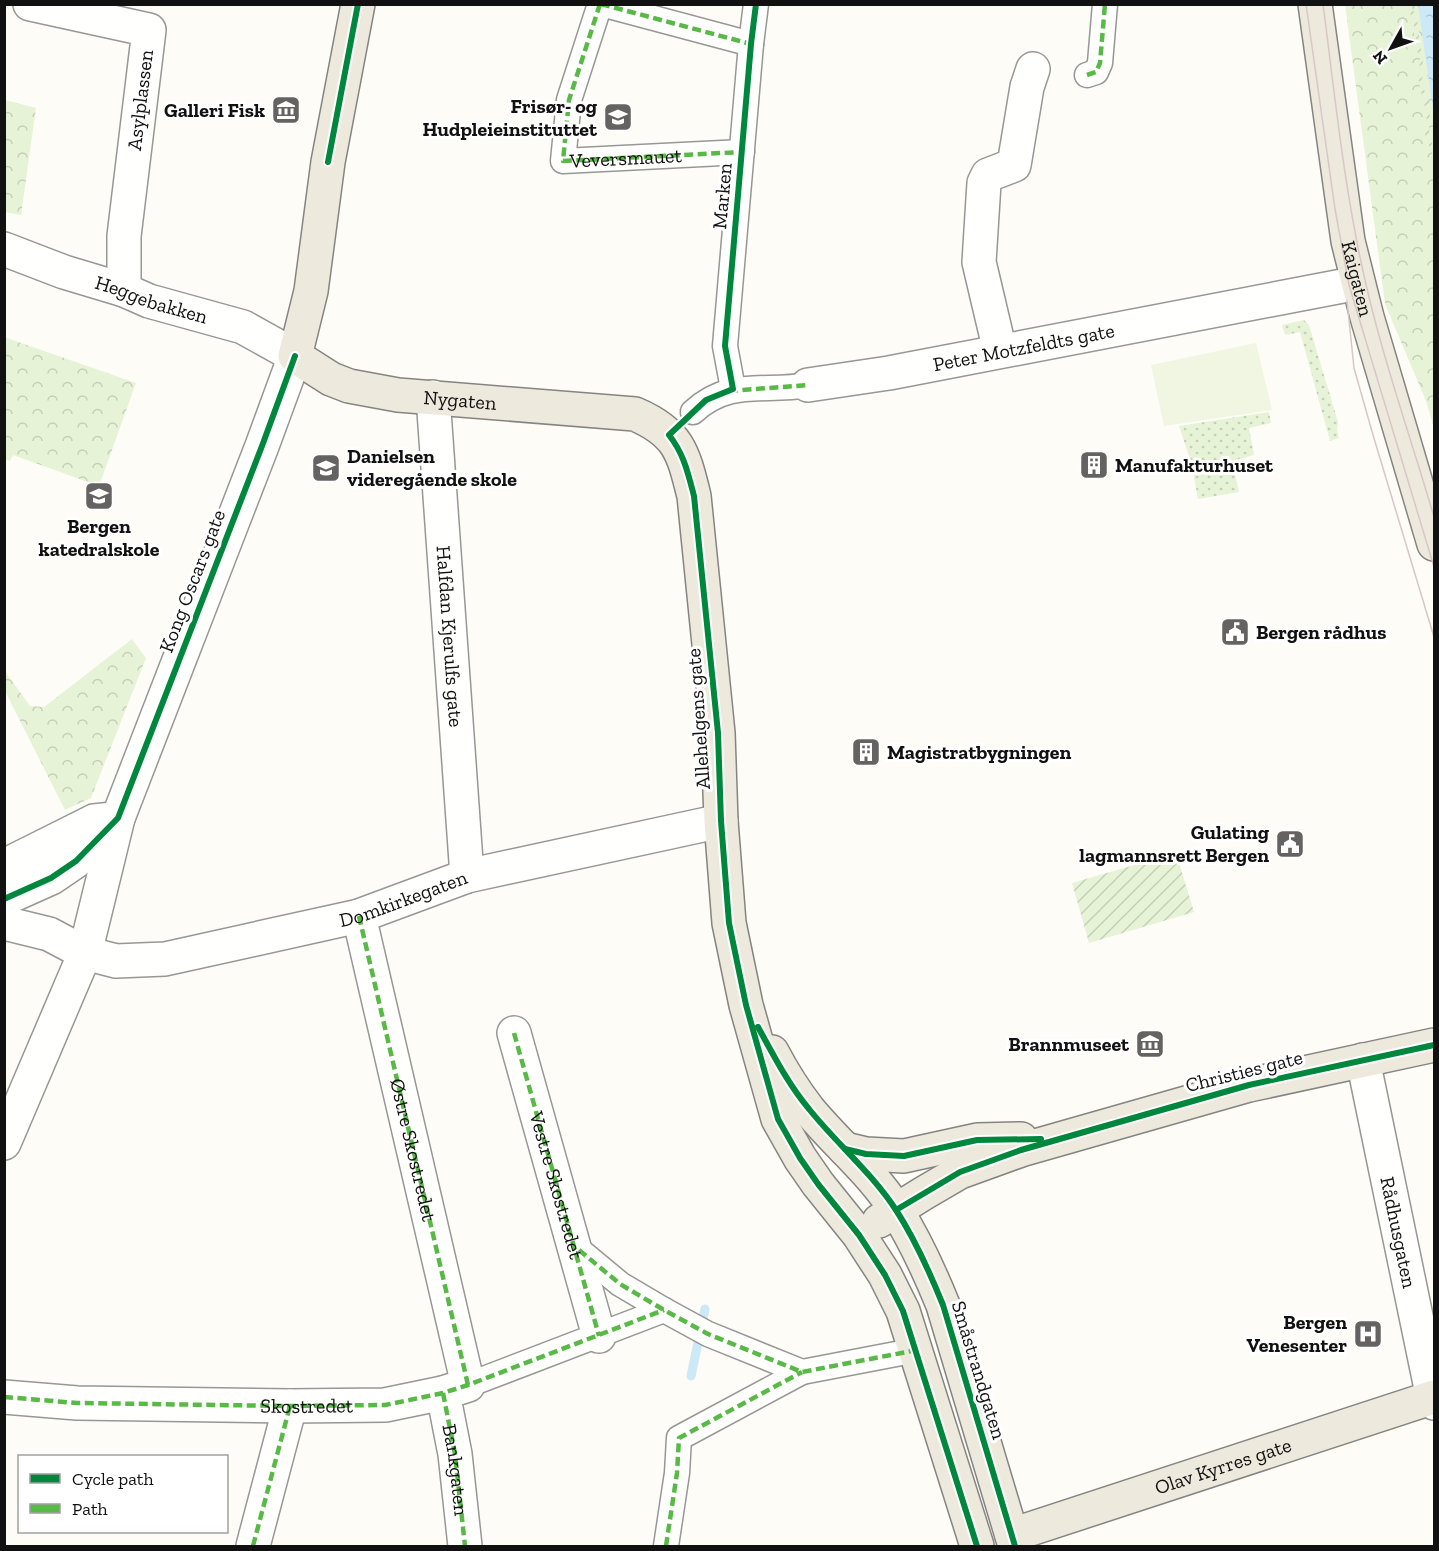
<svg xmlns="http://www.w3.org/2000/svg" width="1439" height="1551" viewBox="0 0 1439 1551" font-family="'Zilla Slab',serif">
<defs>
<pattern id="grass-dots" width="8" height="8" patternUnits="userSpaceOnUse" patternTransform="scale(1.5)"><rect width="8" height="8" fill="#e7f3d7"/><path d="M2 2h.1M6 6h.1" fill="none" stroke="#c5cfb8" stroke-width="1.8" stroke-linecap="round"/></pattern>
<pattern id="park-crowns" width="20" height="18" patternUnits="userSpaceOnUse" patternTransform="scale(1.5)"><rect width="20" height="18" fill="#e7f3d7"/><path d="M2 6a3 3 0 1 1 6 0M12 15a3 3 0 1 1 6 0" fill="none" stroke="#c5cfb8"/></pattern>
<pattern id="garden-furrows" width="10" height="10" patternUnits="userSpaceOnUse" patternTransform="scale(1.5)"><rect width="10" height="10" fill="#e7f3d7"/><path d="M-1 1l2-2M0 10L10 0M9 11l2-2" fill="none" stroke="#c5cfb8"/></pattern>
<pattern id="water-ripples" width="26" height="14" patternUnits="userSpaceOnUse" patternTransform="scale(1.5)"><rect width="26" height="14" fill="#cde8f7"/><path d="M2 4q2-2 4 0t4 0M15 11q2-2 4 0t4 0" fill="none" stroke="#afc6d3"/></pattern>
</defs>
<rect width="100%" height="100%" fill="#fdfcf7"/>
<!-- grass -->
<g fill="url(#grass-dots)">
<polygon points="1304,320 1309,325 1338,422 1337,430 1339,438 1330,441 1300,332 1285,335 1282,325"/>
<polygon points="1269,412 1271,423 1249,428 1254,455 1232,461 1239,492 1198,499 1191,462 1179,426"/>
</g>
<!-- park -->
<g fill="url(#park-crowns)">
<polygon points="1345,5 1434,5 1434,428 1426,401 1385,304"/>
<polygon points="5,100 36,108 21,215 5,212"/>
<polygon points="4,337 136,383 99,486 13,455 10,461 5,459"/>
<polygon points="132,639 146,658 91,798 65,810 5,691 5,671 30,706 44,707"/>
</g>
<!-- garden -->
<g fill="url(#garden-furrows)">
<path d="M1407 5H1411C1415 15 1422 30 1418 40L1414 37V23Z"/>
<polygon points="1419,45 1423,54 1422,83 1430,107 1429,135 1434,149 1434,158 1425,135 1427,116 1419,83 1420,56 1415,48"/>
<polygon points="1176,853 1194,912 1089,943 1072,883"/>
</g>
<!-- pitch -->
<polygon fill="#f0f6e1" points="1256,343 1272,410 1164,426 1151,365"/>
<!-- water -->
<polygon fill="url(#water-ripples)" points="1418,5 1434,5 1434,116"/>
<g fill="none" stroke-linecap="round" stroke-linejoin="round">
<!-- stream -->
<polyline stroke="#cde8f7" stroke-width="9" points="691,1376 705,1309"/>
<!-- pedestrian casing -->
<g stroke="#979795" stroke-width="27">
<g id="pedestrian">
<polyline points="600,4 569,100 563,161 742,152"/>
<polyline points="601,4 751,44"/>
<polyline points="1087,75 1096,72 1100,63 1105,4"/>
<polyline points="733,389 725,346 751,44 756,4"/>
<path d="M693 412C730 378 764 393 808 385"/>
<polyline points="579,1250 620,1284 664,1310 708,1334 802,1372 917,1350"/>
<polyline points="468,1385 664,1310"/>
<polyline points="666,1546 677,1473 679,1438 802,1372"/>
</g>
</g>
<!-- minor casing -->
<g stroke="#979795" stroke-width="36">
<g id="minor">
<polyline points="30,4 149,30 124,236 124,290"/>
<path id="s1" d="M4 249 64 272 124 290 149 301 243 327 295 356"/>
<polyline points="1000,351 979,262 984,183 988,175 1014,165 1027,87 1033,69"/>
<path id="s2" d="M808 385 889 373 1358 283"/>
<path id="s3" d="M433 397 467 876"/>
<polyline points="4,866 94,821 113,819"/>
<polyline points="4,899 51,878 76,861 118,818"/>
<path id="s4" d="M4 923 49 934 85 953 116 961 165 959 359 916 467 876 721 821"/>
<path id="s5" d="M514 1033 599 1336"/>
<path id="s6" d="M1363 1060 1434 1403"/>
<polyline points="443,1393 455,1454 465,1546"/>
<path id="s7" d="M4 1397 77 1403 290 1406 385 1405 443 1393 468 1385 359 916"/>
<polyline points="253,1546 290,1406"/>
</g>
</g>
<!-- tertiary casing -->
<g stroke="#979795" stroke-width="36">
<polyline id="tertiary" points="4,1143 85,953 118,818 262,446 295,356"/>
</g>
<!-- primary casing -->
<g stroke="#858482" stroke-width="36">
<g id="primary">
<path id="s8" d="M358 4 328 162 311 291 295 356 331 379 349 386 398 395 635 414C679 433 683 452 694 496L718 733 721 821 729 923 746 1005 778 1119 800 1158 818 1184 859 1235 885 1275 903 1311 977 1546"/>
<path id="s9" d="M1315 4 1348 241 1367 317 1434 544"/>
<path d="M772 1052C783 1073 795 1092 809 1110 837 1144 873 1173 896 1210 915 1240 930 1273 943 1305L1015 1546"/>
<polyline points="845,1149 866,1154 904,1156 977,1140 1021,1139"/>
<polyline points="879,1221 924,1193 960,1172 1021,1150 1249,1085 1434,1045"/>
<path id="s10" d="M1012 1535 1434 1397"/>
</g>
</g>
<!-- pedestrian -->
<use href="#pedestrian" stroke="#fffffe" stroke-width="24"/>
<!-- minor -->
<use href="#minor" stroke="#fffffe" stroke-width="33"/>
<!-- tertiary -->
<use href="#tertiary" stroke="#fffffe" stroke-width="33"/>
<!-- primary -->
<use href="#primary" stroke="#ede9dc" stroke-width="33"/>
<!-- tram -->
<g stroke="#d9c6c7" stroke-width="1.5">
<polyline points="1306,4 1335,209 1349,285 1434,567"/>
<path d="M1323 4C1335 96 1344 189 1365 280 1383 360 1411 438 1434 517"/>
<polyline points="1347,301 1354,368 1373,435 1434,637"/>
</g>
<!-- quiet -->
<g stroke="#58b947" stroke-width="4.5" stroke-dasharray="9 4.5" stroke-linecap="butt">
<path id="s11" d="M600 4 569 100 563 161 742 152"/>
<polyline points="601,4 751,44"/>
<polyline points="1087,75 1096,72 1100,63 1105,4"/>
<polyline points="729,391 808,385"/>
<path id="s12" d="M359 916 468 1385"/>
<polyline points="514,1033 599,1336"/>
<polyline points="579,1250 620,1284 664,1310 708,1334 802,1372 917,1350"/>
<path id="s13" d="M443 1393 455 1454 465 1546"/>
<polyline points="4,1397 77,1403 290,1406 385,1405 443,1393 468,1385 664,1310"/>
<polyline points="253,1546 290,1406"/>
<polyline points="666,1546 677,1473 679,1438 802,1372"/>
</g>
<!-- cycleway casing -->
<g stroke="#fff" stroke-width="10">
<g id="cycleway">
<path d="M756 4 751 44 725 346 733 389 706 400 669 435C684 454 688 473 694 496L718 733 721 821 729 923 746 1005 778 1119 800 1158 818 1184 859 1235 885 1275 903 1311 977 1546"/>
<polyline points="328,162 358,4"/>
<polyline points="4,899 51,878 76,861 118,818 262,446 295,356"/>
<path d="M758 1027C774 1056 788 1084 809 1109 837 1144 872 1173 896 1210 915 1239 930 1273 943 1305L1015 1546"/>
<polyline points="845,1149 866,1154 904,1156 977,1140 1041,1139"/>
<polyline points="896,1210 960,1172 1021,1150 1249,1085 1434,1045"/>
</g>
</g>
<!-- cycleway -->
<use href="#cycleway" stroke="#00873e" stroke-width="6"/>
</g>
<!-- icons -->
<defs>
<g id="museum-square" transform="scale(1.5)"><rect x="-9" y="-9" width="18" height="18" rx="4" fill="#646362" stroke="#fff"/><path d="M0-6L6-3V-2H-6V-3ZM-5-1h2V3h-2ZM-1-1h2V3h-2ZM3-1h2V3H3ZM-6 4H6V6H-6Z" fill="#fff"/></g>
<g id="university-square" transform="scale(1.5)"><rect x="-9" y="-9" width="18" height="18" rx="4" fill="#646362" stroke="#fff"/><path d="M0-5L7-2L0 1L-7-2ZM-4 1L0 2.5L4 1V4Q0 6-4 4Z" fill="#fff"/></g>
<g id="building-square" transform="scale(1.5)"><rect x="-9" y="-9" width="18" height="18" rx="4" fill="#646362" stroke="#fff"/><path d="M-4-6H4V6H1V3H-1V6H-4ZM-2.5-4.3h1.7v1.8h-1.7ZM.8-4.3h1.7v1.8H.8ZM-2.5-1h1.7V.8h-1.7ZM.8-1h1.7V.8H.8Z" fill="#fff"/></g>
<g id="school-square" transform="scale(1.5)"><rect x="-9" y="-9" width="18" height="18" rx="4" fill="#646362" stroke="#fff"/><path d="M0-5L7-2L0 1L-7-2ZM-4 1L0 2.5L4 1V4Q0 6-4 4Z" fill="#fff"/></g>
<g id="civic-square" transform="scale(1.5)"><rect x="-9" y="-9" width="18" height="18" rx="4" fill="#646362" stroke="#fff"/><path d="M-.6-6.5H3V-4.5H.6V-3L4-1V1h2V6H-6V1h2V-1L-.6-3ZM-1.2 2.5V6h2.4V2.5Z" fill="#fff"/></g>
<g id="hospital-square" transform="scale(1.5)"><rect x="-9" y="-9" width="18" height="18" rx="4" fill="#646362" stroke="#fff"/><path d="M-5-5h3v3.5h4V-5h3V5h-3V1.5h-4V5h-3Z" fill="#fff"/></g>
</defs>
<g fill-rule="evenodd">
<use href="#museum-square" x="286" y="110"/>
<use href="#university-square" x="618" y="117"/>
<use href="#building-square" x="1094" y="465"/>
<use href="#school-square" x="326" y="468"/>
<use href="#school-square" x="99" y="496"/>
<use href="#civic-square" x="1235" y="632"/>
<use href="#building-square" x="866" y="752"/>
<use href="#civic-square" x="1290" y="844"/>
<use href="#museum-square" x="1150" y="1044"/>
<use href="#hospital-square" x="1368" y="1334"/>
</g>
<g text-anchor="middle" stroke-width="6" stroke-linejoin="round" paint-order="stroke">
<!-- street labels -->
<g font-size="20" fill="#111" stroke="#fff">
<text transform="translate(140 100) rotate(-83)" y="7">Asylplassen</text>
<text dy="7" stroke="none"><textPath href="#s11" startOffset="225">Veversmauet</textPath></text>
<text transform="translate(722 196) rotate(-85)" y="7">Marken</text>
<text dy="7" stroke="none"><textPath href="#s9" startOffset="278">Kaigaten</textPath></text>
<text dy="7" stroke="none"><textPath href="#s1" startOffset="156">Heggebakken</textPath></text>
<text dy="7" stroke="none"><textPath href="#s2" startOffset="219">Peter Motzfeldts gate</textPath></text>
<text dy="7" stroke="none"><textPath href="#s8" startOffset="532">Nygaten</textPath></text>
<text transform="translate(192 581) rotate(-69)" y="7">Kong Oscars gate</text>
<text dy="7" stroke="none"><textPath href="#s3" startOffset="240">Halfdan Kjerulfs gate</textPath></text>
<text transform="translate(698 719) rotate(-94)" y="7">Allehelgens gate</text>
<text dy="7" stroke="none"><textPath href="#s4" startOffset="414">Domkirkegaten</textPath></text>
<text transform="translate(1244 1071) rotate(-14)" y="7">Christies gate</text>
<text dy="7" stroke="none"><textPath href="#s12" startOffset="240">Østre Skostredet</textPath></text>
<text dy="7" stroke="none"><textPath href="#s5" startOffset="158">Vestre Skostredet</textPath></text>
<text dy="7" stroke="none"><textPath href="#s6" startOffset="176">Rådhusgaten</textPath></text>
<text transform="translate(979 1370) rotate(73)" y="7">Småstrandgaten</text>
<text dy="7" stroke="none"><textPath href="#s7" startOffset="303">Skostredet</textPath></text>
<text dy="7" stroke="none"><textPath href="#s10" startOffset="222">Olav Kyrres gate</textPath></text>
<text dy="7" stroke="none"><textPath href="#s13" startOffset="78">Bankgaten</textPath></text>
</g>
<!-- poi labels -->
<g font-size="20" font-weight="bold" fill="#111" stroke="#fff" text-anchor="end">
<text x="597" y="113">Frisør- og<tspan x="597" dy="23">Hudpleieinstituttet</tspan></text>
<text x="265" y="117">Galleri Fisk</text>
<text x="347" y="463" text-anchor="start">Danielsen<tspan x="347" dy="23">videregående skole</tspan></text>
<text x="1115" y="472" text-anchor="start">Manufakturhuset</text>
<text x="99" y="533" text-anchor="middle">Bergen<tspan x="99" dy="23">katedralskole</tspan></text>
<text x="1256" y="639" text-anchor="start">Bergen rådhus</text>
<text x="887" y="759" text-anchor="start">Magistratbygningen</text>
<text x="1269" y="839">Gulating<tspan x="1269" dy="23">lagmannsrett Bergen</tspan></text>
<text x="1129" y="1051">Brannmuseet</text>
<text x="1347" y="1329">Bergen<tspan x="1347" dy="23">Venesenter</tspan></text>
</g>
</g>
<!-- border -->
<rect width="1439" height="1551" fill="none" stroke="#111111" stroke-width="12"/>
<!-- legend -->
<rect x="18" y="1455" width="210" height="78" fill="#ffffff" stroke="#a0a0a0" stroke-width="1.5"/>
<rect x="30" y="1474" width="30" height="9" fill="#00873e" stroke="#a0a0a0" stroke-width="1.5"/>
<text x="72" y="1485" font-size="18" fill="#111111">Cycle path</text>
<rect x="30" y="1504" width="30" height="9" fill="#58b947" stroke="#a0a0a0" stroke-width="1.5"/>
<text x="72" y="1515" font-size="18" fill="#111111">Path</text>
<!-- north arrow -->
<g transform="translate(1391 48) rotate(230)" stroke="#ffffff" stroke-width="4.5" paint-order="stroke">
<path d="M0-4.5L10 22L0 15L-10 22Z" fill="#111111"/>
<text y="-9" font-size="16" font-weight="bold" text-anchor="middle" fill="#111111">N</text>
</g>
</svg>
